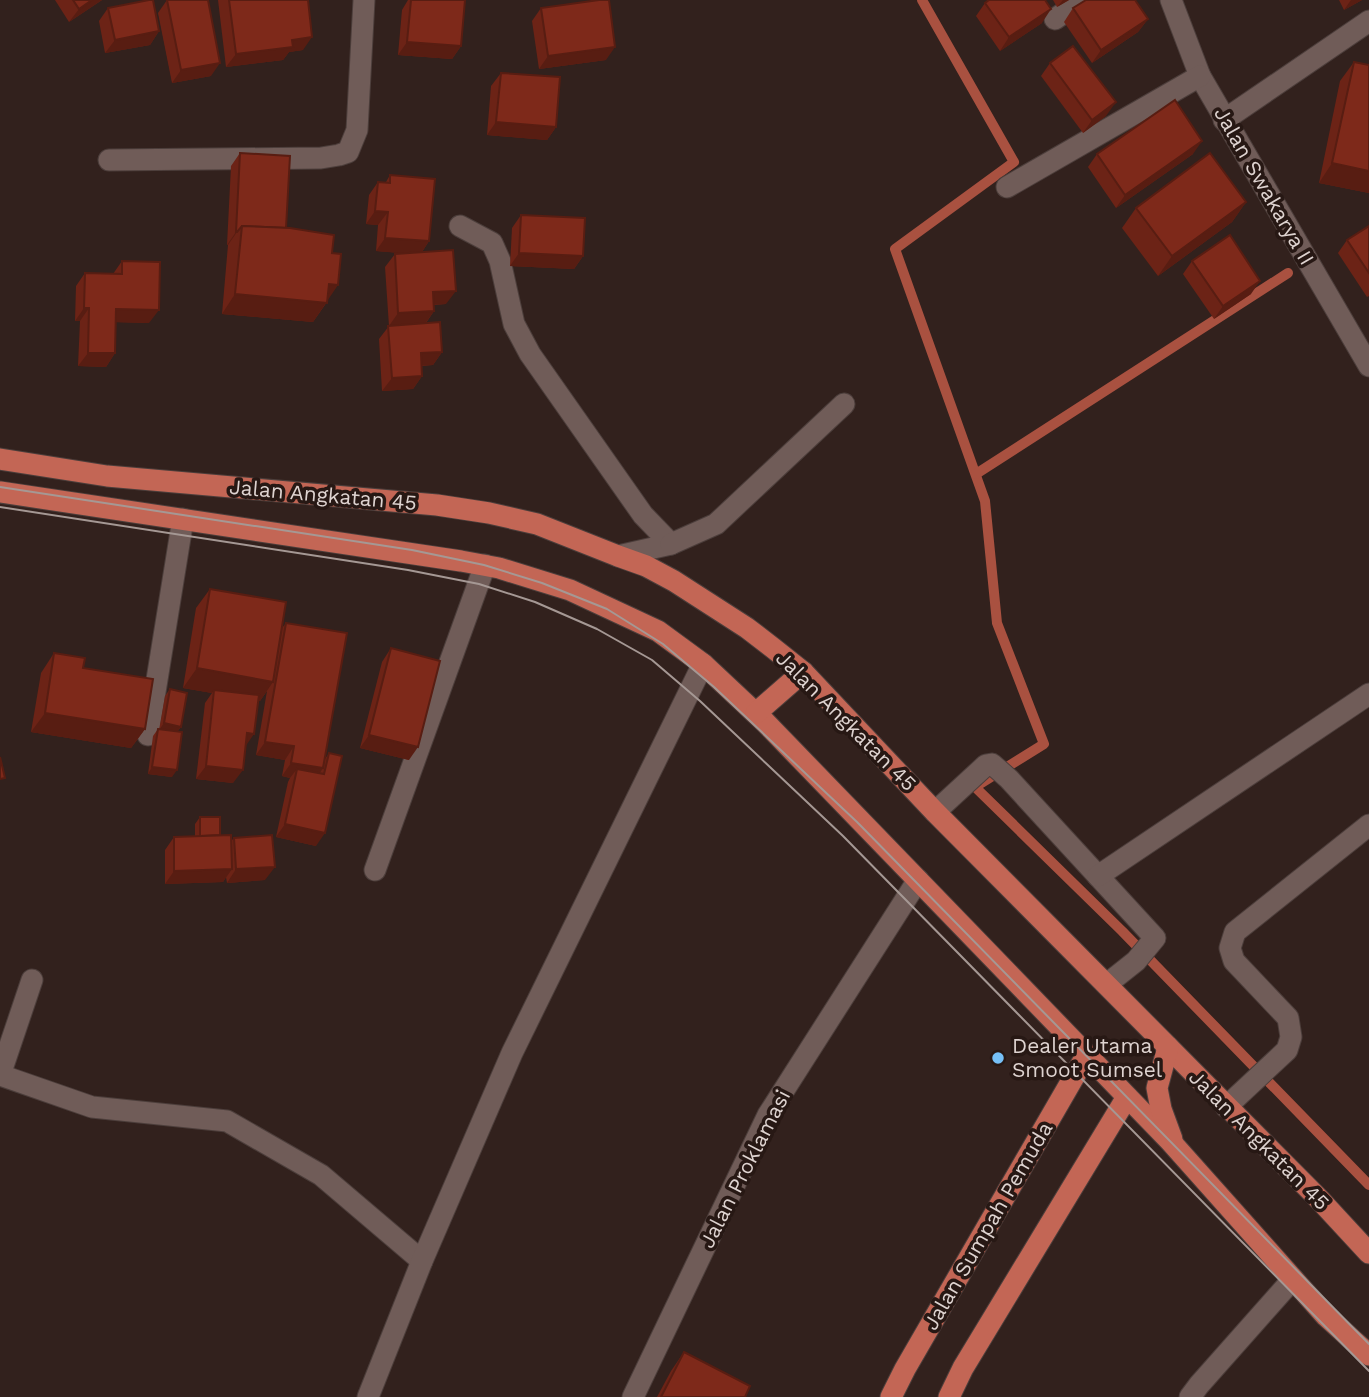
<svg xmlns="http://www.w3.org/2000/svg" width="1369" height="1397" viewBox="0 0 1369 1397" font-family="'Work Sans',sans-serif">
<rect width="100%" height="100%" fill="#32211d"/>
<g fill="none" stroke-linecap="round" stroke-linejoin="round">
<!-- stream -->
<g stroke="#a95140" stroke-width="10">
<polyline points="922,0 1014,162 895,249 985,501 997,623 1044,744 975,787 1122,931 1369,1185"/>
<polyline points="976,474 1288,273"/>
</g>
<!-- minor casing -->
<g stroke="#4c3e3b" stroke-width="23">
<g id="minor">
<polyline points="1171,0 1200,76 1369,366"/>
<polyline points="1055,19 1082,0"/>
<polyline points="1224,120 1369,21"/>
<polyline points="109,160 321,158 339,155 348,152 357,130 364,0"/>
<polyline points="1007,187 1200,76"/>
<polyline points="460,226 492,243 500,261 514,324 530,354 643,515 671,544 618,556"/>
<polyline points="671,544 716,524 844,404"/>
<polyline points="148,735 183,519"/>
<polyline points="935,812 986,765 992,764 1009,779 1155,938 1136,961 1107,984"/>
<polyline points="375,870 485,565"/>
<polyline points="1098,876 1369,694"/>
<polyline points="32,980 0,1075 92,1107 227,1121 321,1175 422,1261"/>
<polyline points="1226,1107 1287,1050 1291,1037 1288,1018 1234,961 1230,948 1235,932 1369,825"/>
<polyline points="368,1397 422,1261 512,1053 703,664"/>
<polyline points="633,1397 768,1115 918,880"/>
<polyline points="1190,1397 1199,1385 1293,1279"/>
</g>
</g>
<!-- major casing -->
<g stroke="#4c3e3b" stroke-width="23">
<g id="major">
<polyline points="0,459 107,476 437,505 489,513 537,524 618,556 646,566 674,581 747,628 773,648 803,672 935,812 1320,1200 1369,1253"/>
<polyline points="0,492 461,561 499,568 570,590 658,631 703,664 765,722 1171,1142 1326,1316 1369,1355"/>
<polyline points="756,713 803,672"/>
<polyline points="1168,1047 1157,1088 1161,1109 1172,1139"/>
<polyline points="891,1397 905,1369 1086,1056"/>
<polyline points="949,1397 963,1368 1127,1097"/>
</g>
</g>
<!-- minor -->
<use href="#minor" stroke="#705c58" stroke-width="21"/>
<!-- major -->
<use href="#major" stroke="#c36655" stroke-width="21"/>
<!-- tram -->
<g stroke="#a59894" stroke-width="2">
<polyline points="0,487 412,550 484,565 542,583 607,609 663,644 714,687 857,822 1369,1344"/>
<polyline points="0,507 408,570 479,584 535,602 597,629 652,660 700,701 843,836 1369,1371"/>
</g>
</g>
<!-- wall -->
<g fill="#6c2316">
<polygon points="55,0 102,0 69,22"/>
<polygon points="167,0 208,0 211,76 172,83 158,13"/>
<polygon points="218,0 308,0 303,50 289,52 283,60 226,67"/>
<polygon points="408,0 465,0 461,46 452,59 398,55 402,10"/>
<polygon points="1053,0 1069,0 1057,7"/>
<polygon points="1339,0 1362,0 1344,10"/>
<polygon points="985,3 1042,23 1000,51 976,16"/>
<polygon points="108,8 159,31 150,45 105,53 99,21"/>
<polygon points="541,8 606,60 539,69 532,21"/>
<polygon points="1073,8 1148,19 1138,32 1092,63 1064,22"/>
<polygon points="1354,62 1369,65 1369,193 1319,183 1340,81"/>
<polygon points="1050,63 1106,116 1083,133 1041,76"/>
<polygon points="501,73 556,127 547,140 487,135 491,86"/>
<polygon points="240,153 286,228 327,302 313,322 222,314 228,245 227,245 231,166"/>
<polygon points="1097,154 1193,154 1116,208 1088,167"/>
<polygon points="390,175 429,241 422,252 446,304 434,305 434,311 426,323 442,352 433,365 422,366 422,376 413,389 382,391 379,339 389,326 385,267 395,254 403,253 376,251 378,225 366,224 369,195 378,182 386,182"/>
<polygon points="1246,202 1232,222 1158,276 1122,228 1136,208"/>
<polygon points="521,215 583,256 574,269 510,266 512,228"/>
<polygon points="1369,226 1369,296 1367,297 1338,253 1347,240"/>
<polygon points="122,261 149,323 116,322 115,353 106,367 78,366 80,321 75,321 76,286 85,273 113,274"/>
<polygon points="1192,261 1251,294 1214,319 1183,274"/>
<polygon points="210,589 282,628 286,623 325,759 329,753 316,846 276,837 288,782 290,778 282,776 285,760 256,755 267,691 260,701 258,701 233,783 196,779 205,703 212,693 183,688 196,608"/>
<polygon points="391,648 409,760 360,748 382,662"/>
<polygon points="54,653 83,668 145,729 131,748 31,732 41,673"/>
<polygon points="170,689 181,727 177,732 172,777 148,774 153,736 158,729 159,730 165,696"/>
<polygon points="200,817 220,835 231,841 234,838 265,880 227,883 226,877 223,882 165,884 165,850 174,837 195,836 195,824"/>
<polygon points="684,1352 745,1397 657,1397 671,1371"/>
</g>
<!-- shaded-wall -->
<g fill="#581d12">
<polygon points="92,0 102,0 69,22 79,9"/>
<polygon points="1063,0 1069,0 1057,7"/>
<polygon points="1351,0 1362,0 1344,10"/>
<polygon points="1051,9 1042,23 1000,51 1009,37"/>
<polygon points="1148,19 1138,32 1092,63 1101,50"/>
<polygon points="159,31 150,45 105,53 115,40"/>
<polygon points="312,37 303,50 289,52 283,60 226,67 236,54 292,40"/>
<polygon points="407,42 461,46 452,59 398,55"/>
<polygon points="615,47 606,60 539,69 548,56"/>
<polygon points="220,63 211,76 172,83 181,70"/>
<polygon points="1116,102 1106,116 1083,133 1092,120"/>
<polygon points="496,122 556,127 547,140 487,135"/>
<polygon points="1202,141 1193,154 1116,208 1125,195"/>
<polygon points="1332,163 1369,171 1369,193 1319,183"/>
<polygon points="1246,202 1232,222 1158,276 1172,256"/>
<polygon points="375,211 388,212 378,225 366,224"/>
<polygon points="236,232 237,232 228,245 227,245"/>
<polygon points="385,238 429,241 420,255 376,251"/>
<polygon points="519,253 583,256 574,269 510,266"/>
<polygon points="1260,281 1251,294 1214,319 1223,306"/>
<polygon points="329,284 338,285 313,322 222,314 235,294"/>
<polygon points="456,291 446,304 424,305 433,292"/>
<polygon points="84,308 89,308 80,321 75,321"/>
<polygon points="116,309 159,310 149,323 107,322"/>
<polygon points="434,311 425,324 389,326 398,313"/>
<polygon points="442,352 433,365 412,366 421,353"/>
<polygon points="88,353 115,353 106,367 78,366"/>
<polygon points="422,376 413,389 382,391 392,378"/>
<polygon points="197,668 273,682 260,701 214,693 214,690 212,693 183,688"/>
<polygon points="45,713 145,729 131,748 31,732"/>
<polygon points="164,723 181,727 176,733 159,730"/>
<polygon points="247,733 254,734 245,747"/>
<polygon points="369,735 418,747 409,760 360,748"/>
<polygon points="265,742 294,746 285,760 256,755"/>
<polygon points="291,763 323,768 314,782 297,769 290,778 282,776"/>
<polygon points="206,766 243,770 233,783 196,779"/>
<polygon points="152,767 177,770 172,777 148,774"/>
<polygon points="285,824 325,833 316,846 276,837"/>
<polygon points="275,867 265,880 227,883 236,869"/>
<polygon points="232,869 223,882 165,884 174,871"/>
</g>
<!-- building -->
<g fill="#7e291a" stroke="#581d12" stroke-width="2">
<polygon points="73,0 92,0 79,9"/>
<polygon points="149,0 153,0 159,31 115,40 108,8"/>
<polygon points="167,0 208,0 220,63 181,70"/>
<polygon points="229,0 308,0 312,37 292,40 293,47 236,54"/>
<polygon points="411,0 465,0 461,46 407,42"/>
<polygon points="599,0 609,0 615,47 548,56 541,8"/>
<polygon points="989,0 1045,0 1051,9 1009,37 985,3"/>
<polygon points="1086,0 1135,0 1148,19 1101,50 1073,8"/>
<polygon points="1073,46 1116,102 1092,120 1050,63"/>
<polygon points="1354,62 1369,65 1369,171 1332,163"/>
<polygon points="501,73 560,77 556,127 496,122"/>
<polygon points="1175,100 1202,141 1125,195 1097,154"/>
<polygon points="240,153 290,156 286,228 242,226 237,232 236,232"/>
<polygon points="1210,153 1246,202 1172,256 1136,208"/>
<polygon points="390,175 435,179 429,241 385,238 388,212 375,211 378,182 390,183"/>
<polygon points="521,215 585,218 583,256 519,253"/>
<polygon points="242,226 290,228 334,235 332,253 341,254 338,285 329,284 327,303 235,294"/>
<polygon points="1369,226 1369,273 1347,240"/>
<polygon points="1230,235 1260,281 1223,306 1192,261"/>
<polygon points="453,250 456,291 433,292 434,311 398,313 395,254"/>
<polygon points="122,261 160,262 159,310 116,309 115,353 88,353 89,308 84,308 85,273 122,274"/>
<polygon points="440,322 442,352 421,353 422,376 392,378 388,326"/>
<polygon points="210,589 286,602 273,682 197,668"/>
<polygon points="286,623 347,633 323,768 291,763 294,746 265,742"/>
<polygon points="391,648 440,661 418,747 369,735"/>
<polygon points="54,653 85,658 83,668 153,679 145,729 45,713"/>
<polygon points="170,689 187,693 181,727 164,723"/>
<polygon points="214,690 259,695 254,734 247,733 243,770 206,766"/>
<polygon points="158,729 182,732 177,770 152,767"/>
<polygon points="329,753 342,756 325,833 285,824 297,769 324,774"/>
<polygon points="0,757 5,778 0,779"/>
<polygon points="200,817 220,817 220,835 200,836"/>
<polygon points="231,835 232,869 174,871 174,837"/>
<polygon points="272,835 275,867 236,869 234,838"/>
<polygon points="684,1352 750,1386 745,1397 661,1397"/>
</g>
<!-- markers -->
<circle fill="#76c0f7" stroke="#271814" stroke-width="2.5" cx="998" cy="1058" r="7"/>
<g text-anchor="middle" stroke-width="7" stroke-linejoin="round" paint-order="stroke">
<!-- street labels -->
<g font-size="21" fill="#ded3d0" stroke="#271814">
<text transform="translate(1264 186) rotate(60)" y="7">Jalan Swakarya II</text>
<text transform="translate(323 495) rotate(5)" y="7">Jalan Angkatan 45</text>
<text transform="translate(846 721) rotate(45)" y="7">Jalan Angkatan 45</text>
<text transform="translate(1259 1140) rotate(45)" y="7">Jalan Angkatan 45</text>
<text transform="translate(745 1169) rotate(-63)" y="7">Jalan Proklamasi</text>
<text transform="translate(988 1226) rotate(-60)" y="7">Jalan Sumpah Pemuda</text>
</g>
<!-- poi labels -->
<g font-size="21" fill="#ded3d0" stroke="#271814" text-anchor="start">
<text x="1012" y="1053">Dealer Utama<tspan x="1012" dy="24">Smoot Sumsel</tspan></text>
</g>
</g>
</svg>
